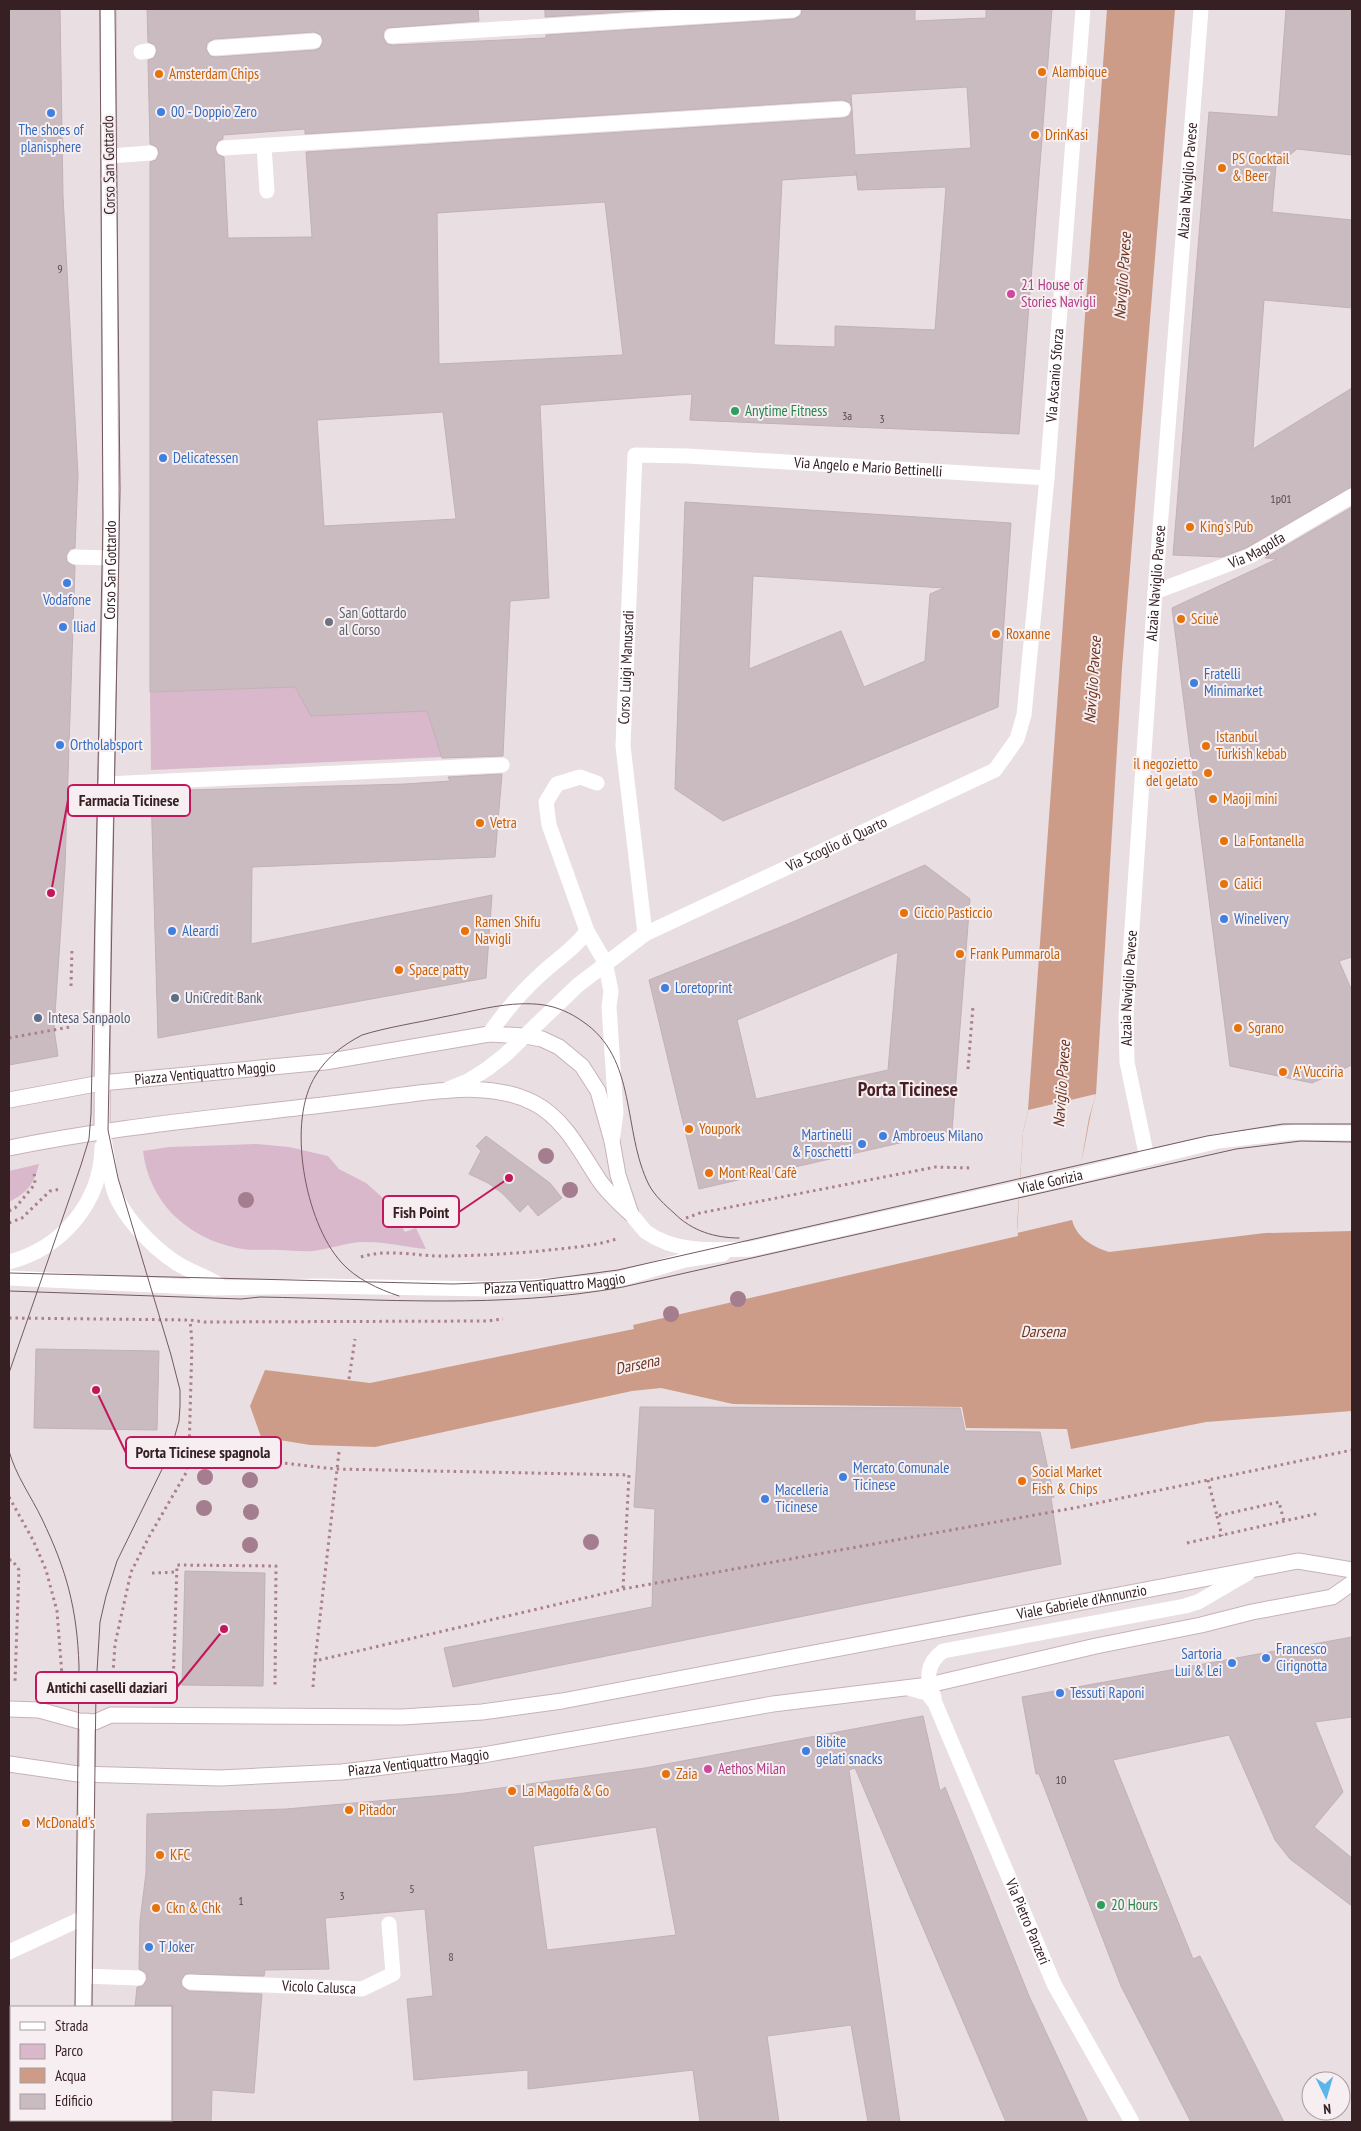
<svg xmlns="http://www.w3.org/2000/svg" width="1361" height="2131" viewBox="0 0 1361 2131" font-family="'PT Sans Narrow',sans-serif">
<rect width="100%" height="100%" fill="#e9dee1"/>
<!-- green -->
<g fill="#d9b8cc">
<polygon points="295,687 427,711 442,757 151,770 150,692"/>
<path d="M257 1144 289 1147 328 1156 339 1169 366 1183 383 1198 397 1217 405 1232 416 1228 426 1249C406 1247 382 1241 362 1242 345 1243 329 1249 313 1251 302 1252 290 1250 279 1250 265 1249 250 1251 237 1248 187 1238 149 1202 143 1151L169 1147Z"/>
<path d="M39 1164C33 1185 29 1191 9 1202V1171Z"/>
</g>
<!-- water -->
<path fill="#cc9c88" d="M1107 9H1175L1122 668 1096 1094C1089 1116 1087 1139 1081 1162 1080 1169 1076 1176 1074 1184 1065 1220 1073 1240 1109 1252L1265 1233 1352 1231V1411L1206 1422 1071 1449 1067 1429 966 1428 962 1407 733 1404 661 1388 632 1391 375 1447 310 1445 261 1437 250 1406 265 1370 370 1383 634 1329 633 1325 1018 1236 1017 1227 1023 1133 1028 1110Z"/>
<!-- pier -->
<polygon fill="#e9dee1" points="1096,1094 1089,1118 1081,1164 1074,1187 1072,1220 1017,1233 1023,1133 1028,1110"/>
<!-- building -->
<g fill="#c9bbbf" stroke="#c2b1b6" fill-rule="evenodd">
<polygon points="9,9 60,9 63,196 78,475 75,548 70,549 66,556 67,562 75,566 65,866 54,1029 58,1056 9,1065"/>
<path d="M147 9H478L479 21 387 28 384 31 383 37 387 44 393 45 546 38V35L794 19 801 15 802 9H915V21L986 18V9H1052L1019 434 690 420 692 394 540 405 549 598 510 601 503 756 442 758 427 711 311 716 295 687 150 692V162L156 160 159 153 157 147 150 144 148 60 154 58 157 50 155 45 148 42ZM314 32 321 35 323 41 320 48 315 50 216 57 210 56 206 49 207 43 214 39ZM967 87 971 148 855 155 851 94ZM842 100 850 103 852 109 849 116 844 118 306 152 312 237 228 238 224 157 217 154 215 148 218 141 223 139V135L305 129V134ZM856 171 858 190 946 187 935 330 835 326V347L774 345 782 180 856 175ZM605 202 623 355 439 364 437 213ZM443 412 456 519 324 526 317 420Z"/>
<polygon points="545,9 667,9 545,17"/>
<polygon points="1286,9 1352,9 1352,155 1297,149 1276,166 1272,212 1352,220 1352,308 1264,300 1253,449 1352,388 1352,487 1246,548 1222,557 1173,555 1209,112 1278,117"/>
<path d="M685 502 1011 523 998 707 723 821 675 789ZM753 576 944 588 930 594 925 661 864 687 841 631 749 669Z"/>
<polygon points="1352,507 1352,957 1339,961 1352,991 1352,1065 1312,1083 1230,1066 1172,608 1277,559 1265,558"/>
<polygon points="502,774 495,857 252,867 251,944 492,895 486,978 158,1038 151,791 405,784 450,781 448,777"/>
<path d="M925 865 970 899 952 1131 699 1189 649 980 788 924ZM898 952 888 1070 756 1099 737 1020Z"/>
<polygon points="486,1136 550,1183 562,1198 538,1216 528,1204 520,1212 502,1193 488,1183 469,1174 481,1151 476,1146"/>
<polygon points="36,1349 159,1351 157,1430 34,1428"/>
<polygon points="640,1407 960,1408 965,1431 1040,1432 1054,1497 1051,1498 1061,1564 453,1687 444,1648 652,1607 655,1509 634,1507"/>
<polygon points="185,1571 265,1573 263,1686 182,1685"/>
<polygon points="1352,1637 1352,1717 1315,1722 1343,1792 1314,1827 1352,1858 1352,1906 1290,1859 1275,1840 1229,1735 1113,1760 1193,1959 1200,1956 1284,2122 1191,2122 1121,1986 1039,1774 1036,1774 1022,1697"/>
<path d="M923 1716 940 1791 945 1787 1029 1996 1088 2122H1006L855 1768 849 1770 900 2122H868L851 2025 767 2036 779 2122H700L693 2070 528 2089V2070L414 2080 407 1999 433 1996 425 1909 325 1918 329 1969 265 1970 264 1976 185 1974 181 1981 182 1986 189 1991 262 1994 254 2093 212 2090 211 2122H171V2007H135L137 1987 143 1986 147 1979 146 1973 139 1969 140 1921 146 1873 147 1814 286 1809 457 1794 645 1768ZM656 1827 676 1935 547 1950 533 1846Z"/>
</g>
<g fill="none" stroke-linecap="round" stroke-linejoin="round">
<!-- secondary casing -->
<g stroke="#c8b2b7" stroke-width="17">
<g id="secondary">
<path id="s9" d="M9 1100 101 1083 325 1062 489 1034 525 1036 542 1039 559 1047 582 1066 598 1091 612 1141 618 1175 631 1214"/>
<path id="s10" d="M102 1131 103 931 111 558 108 9"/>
<path d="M9 1148C106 1128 205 1119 304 1107 334 1104 364 1100 394 1096 440 1091 491 1081 534 1103 565 1119 581 1153 599 1180 608 1193 619 1203 630 1213"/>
<path id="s11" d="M9 1709 39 1710 79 1721 95 1722 111 1715 402 1717 482 1712 562 1701 1298 1561 1352 1570"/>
<path id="s12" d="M9 1764 78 1774 220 1778 342 1772 483 1755 773 1704 929 1685 1096 1646 1201 1625 1252 1612 1332 1597 1352 1583"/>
<polyline points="87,1774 87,1721"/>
</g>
</g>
<!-- path -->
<g stroke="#ab8088" stroke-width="3" stroke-dasharray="2.5 4" stroke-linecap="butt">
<polyline points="71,986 72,948"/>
<polyline points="9,1038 70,1027"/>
<polyline points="968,1069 973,1006"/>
<polyline points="9,1211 15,1208 35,1184 34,1171"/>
<polyline points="686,1218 700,1213 935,1167 972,1168"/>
<polyline points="9,1223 22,1218 50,1191 61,1189"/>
<path d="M361 1257C385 1249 413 1255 437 1256 472 1256 506 1254 540 1251 565 1248 592 1247 616 1239"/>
<polyline points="9,1318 190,1320 204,1322 487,1321 503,1319"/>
<polyline points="349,1379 355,1339"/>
<polyline points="339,1452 315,1661 623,1589 1074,1508 1352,1450"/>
<polyline points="201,1454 336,1469 629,1475 623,1589"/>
<polyline points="1208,1480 1217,1516 1279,1502 1284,1521"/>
<polyline points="9,1497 33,1540 46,1570 57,1611 63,1688"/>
<polyline points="1217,1516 1222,1536"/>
<polyline points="1187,1543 1320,1513"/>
<polyline points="9,1560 12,1560 19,1570 15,1681"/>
<polyline points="152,1573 177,1572"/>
<polyline points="112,1687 115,1644 131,1572 150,1535 186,1473 189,1454 192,1342 190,1320"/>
<polyline points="313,1687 315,1661"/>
<polyline points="173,1688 177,1565 276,1566 275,1687"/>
</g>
<!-- lane -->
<g stroke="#fff" stroke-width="15">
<polyline points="392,36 793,10"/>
<polyline points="215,48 314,41"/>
<polyline points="141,52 148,51"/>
<polyline points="264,146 267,191"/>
<polyline points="224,148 843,109"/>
<polyline points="110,156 150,153"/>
<polyline points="75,557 111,558"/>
<polyline points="597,783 580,777 557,784 546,802 549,825 587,931 605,962"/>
<polyline points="106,784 502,765"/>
<path d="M102 1131C107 1149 108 1168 113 1187 120 1214 152 1247 175 1262 191 1273 206 1275 222 1287"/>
<path d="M9 1262C62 1248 101 1203 102 1147"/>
<path id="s1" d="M9 1278 214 1288 319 1286 486 1289 595 1283 620 1279 685 1260 723 1254"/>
<polyline points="83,1976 138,1978"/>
<path id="s2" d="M190 1982 362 1989 393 1974 389 1924"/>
</g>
<!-- street -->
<g stroke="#fff" stroke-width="15">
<path id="s3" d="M1155 592 1250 556 1352 496"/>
<path id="s4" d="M645 934 623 746 635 455 688 456 1047 478"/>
<polyline points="605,962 611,991 609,1007 616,1113 612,1141"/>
<path d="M489 1034C504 1013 520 993 539 976 555 960 575 949 587 931"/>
<path id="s5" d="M446 1090 468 1081 487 1069 505 1055 578 985 645 934 995 770 1017 739 1024 715 1047 478 1083 9"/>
<path id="s6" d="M1147 1158 1127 1062 1126 1016 1155 592 1201 9"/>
<path id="s7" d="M631 1214C636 1220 641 1227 646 1232 677 1254 717 1250 751 1249L1076 1176 1218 1141 1296 1132 1352 1133"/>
<path id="s8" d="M908 1688 927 1693 935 1703 1054 1984 1132 2122"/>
<path d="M934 1697C926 1678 926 1664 943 1651L1185 1606 1198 1602 1248 1573"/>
<polyline points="9,1952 85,1917"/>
<polyline points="83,2007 87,1774"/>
<polyline points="80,2122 80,2120"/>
</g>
<!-- secondary -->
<use href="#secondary" stroke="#fff" stroke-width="15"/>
<!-- tram -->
<g stroke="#735a5e" stroke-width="1">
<polyline points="9,1273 453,1284 534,1281 618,1270 1207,1136 1283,1124 1352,1124"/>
<path d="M9 1291 241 1299 260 1297C381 1299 503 1309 623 1287L1236 1149 1301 1141 1352 1142"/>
<path d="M399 1296C378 1289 356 1279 341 1262 305 1222 286 1121 316 1075 327 1057 343 1045 362 1035 388 1027 416 1023 443 1017 475 1011 511 1000 544 1005 557 1007 571 1013 582 1021 638 1058 622 1131 649 1185 655 1196 665 1205 674 1213 692 1231 715 1238 739 1238"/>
<polyline points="9,1373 81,1165 89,1139 91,1114 103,519 100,9"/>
<path d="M9 1451C16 1476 31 1496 42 1519 67 1571 77 1609 79 1666L75 2007"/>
<polyline points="92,2007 96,1688 100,1622 106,1596 117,1561 170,1453 179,1421 180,1406 180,1390 171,1355 118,1178 108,1130 120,490 115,9"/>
<polyline points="74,2122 74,2120"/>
<polyline points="91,2122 91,2120"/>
</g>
</g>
<!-- trees -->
<g fill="#a47d8e">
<circle cx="546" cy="1156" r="8"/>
<circle cx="570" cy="1190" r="8"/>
<circle cx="246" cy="1200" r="8"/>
<circle cx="738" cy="1299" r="8"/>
<circle cx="671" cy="1314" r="8"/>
<circle cx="205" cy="1477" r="8"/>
<circle cx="250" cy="1480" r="8"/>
<circle cx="204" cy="1508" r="8"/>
<circle cx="251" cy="1512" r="8"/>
<circle cx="591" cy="1542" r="8"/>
<circle cx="250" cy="1545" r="8"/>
</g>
<!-- markers -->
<g fill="#e8710a" stroke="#f6eef1" stroke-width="2">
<circle cx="1042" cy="72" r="5"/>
<circle cx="159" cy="74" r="5"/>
<circle cx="1035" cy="135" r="5"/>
<circle cx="1222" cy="168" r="5"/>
<circle cx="1190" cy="527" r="5"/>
<circle cx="1181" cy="619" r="5"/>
<circle cx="996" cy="634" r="5"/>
<circle cx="1206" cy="746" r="5"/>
<circle cx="1208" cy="773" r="5"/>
<circle cx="1213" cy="799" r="5"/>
<circle cx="480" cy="823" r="5"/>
<circle cx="1224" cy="841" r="5"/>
<circle cx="1224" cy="884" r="5"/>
<circle cx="904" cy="913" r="5"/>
<circle cx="465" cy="931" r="5"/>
<circle cx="960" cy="954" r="5"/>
<circle cx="399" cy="970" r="5"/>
<circle cx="1238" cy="1028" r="5"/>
<circle cx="1283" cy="1072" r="5"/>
<circle cx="689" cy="1129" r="5"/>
<circle cx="709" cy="1173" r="5"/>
<circle cx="1022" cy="1481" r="5"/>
<circle cx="666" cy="1774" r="5"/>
<circle cx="512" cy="1791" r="5"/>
<circle cx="349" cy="1810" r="5"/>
<circle cx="26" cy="1823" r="5"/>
<circle cx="160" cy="1855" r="5"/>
<circle cx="156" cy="1908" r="5"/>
</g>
<g fill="#3f7fe0" stroke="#f6eef1" stroke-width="2">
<circle cx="161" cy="112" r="5"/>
<circle cx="51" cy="113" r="5"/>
<circle cx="163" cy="458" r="5"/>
<circle cx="67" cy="583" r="5"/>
<circle cx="63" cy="627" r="5"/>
<circle cx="1194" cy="683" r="5"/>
<circle cx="60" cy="745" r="5"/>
<circle cx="1224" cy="919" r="5"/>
<circle cx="172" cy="931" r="5"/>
<circle cx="665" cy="988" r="5"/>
<circle cx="883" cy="1136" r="5"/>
<circle cx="862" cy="1144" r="5"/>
<circle cx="843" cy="1477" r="5"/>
<circle cx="765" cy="1499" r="5"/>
<circle cx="1266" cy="1658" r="5"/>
<circle cx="1232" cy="1663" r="5"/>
<circle cx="1060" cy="1693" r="5"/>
<circle cx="806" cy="1751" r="5"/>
<circle cx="149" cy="1947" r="5"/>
</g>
<g fill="#d1479c" stroke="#f6eef1" stroke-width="2">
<circle cx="1011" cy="294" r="5"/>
<circle cx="708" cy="1769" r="5"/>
</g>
<g fill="#2e9e5b" stroke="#f6eef1" stroke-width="2">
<circle cx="735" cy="411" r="5"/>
<circle cx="1101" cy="1905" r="5"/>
</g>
<circle fill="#6b7280" stroke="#f6eef1" stroke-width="2" cx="329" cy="622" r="5"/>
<g fill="#5c6f8a" stroke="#f6eef1" stroke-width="2">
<circle cx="175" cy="998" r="5"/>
<circle cx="38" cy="1018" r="5"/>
</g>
<g text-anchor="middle" stroke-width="4" stroke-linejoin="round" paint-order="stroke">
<!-- number labels -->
<g font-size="12" fill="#5c474b">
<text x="60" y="273">9</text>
<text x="847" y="420">3a</text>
<text x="882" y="423">3</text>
<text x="1281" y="503">1p01</text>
<text x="1061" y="1784">10</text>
<text x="412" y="1893">5</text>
<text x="342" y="1900">3</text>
<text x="241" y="1905">1</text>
<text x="451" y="1961">8</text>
</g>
<!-- food labels -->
<g font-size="15" fill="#c56008" stroke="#f6eef1" text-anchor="start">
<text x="1052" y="77">Alambique</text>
<text x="169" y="79">Amsterdam Chips</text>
<text x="1045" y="140">DrinKasi</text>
<text x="1232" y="164">PS Cocktail<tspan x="1232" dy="17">&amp; Beer</tspan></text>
<text x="1200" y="532">King's Pub</text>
<text x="1191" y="624">Sciuè</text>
<text x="1006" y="639">Roxanne</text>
<text x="1216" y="742">Istanbul<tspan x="1216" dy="17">Turkish kebab</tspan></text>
<text x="1198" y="769" text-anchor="end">il negozietto<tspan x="1198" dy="17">del gelato</tspan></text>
<text x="1223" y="804">Maoji mini</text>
<text x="490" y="828">Vetra</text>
<text x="1234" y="846">La Fontanella</text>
<text x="1234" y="889">Calici</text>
<text x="914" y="918">Ciccio Pasticcio</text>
<text x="475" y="927">Ramen Shifu<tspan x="475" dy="17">Navigli</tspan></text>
<text x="970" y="959">Frank Pummarola</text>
<text x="409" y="975">Space patty</text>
<text x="1248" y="1033">Sgrano</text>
<text x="1293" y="1077">A' Vucciria</text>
<text x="699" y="1134">Youpork</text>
<text x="719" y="1178">Mont Real Cafè</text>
<text x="1032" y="1477">Social Market<tspan x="1032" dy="17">Fish &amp; Chips</tspan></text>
<text x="676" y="1779">Zaia</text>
<text x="522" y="1796">La Magolfa &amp; Go</text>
<text x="359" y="1815">Pitador</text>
<text x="36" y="1828">McDonald's</text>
<text x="170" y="1860">KFC</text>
<text x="166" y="1913">Ckn &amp; Chk</text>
</g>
<!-- shop labels -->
<g font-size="15" fill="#366cbe" stroke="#f6eef1" text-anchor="start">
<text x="171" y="117">00 - Doppio Zero</text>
<text x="51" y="135" text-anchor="middle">The shoes of<tspan x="51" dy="17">planisphere</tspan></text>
<text x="173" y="463">Delicatessen</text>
<text x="67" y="605" text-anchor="middle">Vodafone</text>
<text x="73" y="632">Iliad</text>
<text x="1204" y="679">Fratelli<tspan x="1204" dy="17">Minimarket</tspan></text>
<text x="70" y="750">Ortholabsport</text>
<text x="1234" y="924">Winelivery</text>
<text x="182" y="936">Aleardi</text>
<text x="675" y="993">Loretoprint</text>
<text x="852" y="1140" text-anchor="end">Martinelli<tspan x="852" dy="17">&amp; Foschetti</tspan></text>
<text x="893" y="1141">Ambroeus Milano</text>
<text x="853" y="1473">Mercato Comunale<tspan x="853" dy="17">Ticinese</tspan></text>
<text x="775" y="1495">Macelleria<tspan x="775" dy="17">Ticinese</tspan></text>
<text x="1276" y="1654">Francesco<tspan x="1276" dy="17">Cirignotta</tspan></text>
<text x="1222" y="1659" text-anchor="end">Sartoria<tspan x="1222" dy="17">Lui &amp; Lei</tspan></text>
<text x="1070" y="1698">Tessuti Raponi</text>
<text x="816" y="1747">Bibite<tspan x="816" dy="17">gelati snacks</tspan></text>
<text x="159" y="1952">T Joker</text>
</g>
<!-- street labels -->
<g font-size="15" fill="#372024" stroke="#f6eef1">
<text transform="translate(109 165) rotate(-91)" y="5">Corso San Gottardo</text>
<text dy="5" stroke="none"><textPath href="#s6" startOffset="982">Alzaia Naviglio Pavese</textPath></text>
<text dy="5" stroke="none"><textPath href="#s5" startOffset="1045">Via Ascanio Sforza</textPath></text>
<text dy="5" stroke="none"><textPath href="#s4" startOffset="714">Via Angelo e Mario Bettinelli</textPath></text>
<text dy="5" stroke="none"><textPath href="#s3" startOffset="110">Via Magolfa</textPath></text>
<text dy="5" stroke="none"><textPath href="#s10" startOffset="561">Corso San Gottardo</textPath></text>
<text dy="5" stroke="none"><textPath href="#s6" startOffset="578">Alzaia Naviglio Pavese</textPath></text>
<text dy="5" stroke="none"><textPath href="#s4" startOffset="268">Corso Luigi Manusardi</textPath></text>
<text dy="5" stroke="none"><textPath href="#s5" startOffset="466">Via Scoglio di Quarto</textPath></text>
<text dy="5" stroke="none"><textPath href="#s6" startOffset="172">Alzaia Naviglio Pavese</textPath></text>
<text dy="5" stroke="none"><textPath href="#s9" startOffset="198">Piazza Ventiquattro Maggio</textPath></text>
<text dy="5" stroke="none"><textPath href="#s7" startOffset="439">Viale Gorizia</textPath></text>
<text dy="5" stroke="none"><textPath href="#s1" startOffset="546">Piazza Ventiquattro Maggio</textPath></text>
<text dy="5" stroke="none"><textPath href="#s11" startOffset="1086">Viale Gabriele d'Annunzio</textPath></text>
<text dy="5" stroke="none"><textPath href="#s12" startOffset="411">Piazza Ventiquattro Maggio</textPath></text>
<text dy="5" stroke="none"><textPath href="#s8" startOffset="270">Via Pietro Panzeri</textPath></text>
<text dy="5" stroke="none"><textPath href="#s2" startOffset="129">Vicolo Calusca</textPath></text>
</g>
<!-- hotel labels -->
<g font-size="15" fill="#b23c85" stroke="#f6eef1" text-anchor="start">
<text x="1021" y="290">21 House of<tspan x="1021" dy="17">Stories Navigli</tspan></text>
<text x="718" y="1774">Aethos Milan</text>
</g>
<!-- leisure labels -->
<g font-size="15" fill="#27864d" stroke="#f6eef1" text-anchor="start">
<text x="745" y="416">Anytime Fitness</text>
<text x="1111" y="1910">20 Hours</text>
</g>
<!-- worship labels -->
<g font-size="15" fill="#5b616d" stroke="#f6eef1" text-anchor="start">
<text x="339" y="618">San Gottardo<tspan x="339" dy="17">al Corso</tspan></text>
</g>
<!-- service labels -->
<g font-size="15" fill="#4e5e75" stroke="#f6eef1" text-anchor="start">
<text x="185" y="1003">UniCredit Bank</text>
<text x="48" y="1023">Intesa Sanpaolo</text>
</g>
<!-- water labels -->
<g font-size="16" font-style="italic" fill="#6f371f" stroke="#f6eef1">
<text transform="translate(1122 276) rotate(-86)" y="6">Naviglio Pavese</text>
<text transform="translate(1092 680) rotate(-86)" y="6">Naviglio Pavese</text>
<text transform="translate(1061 1084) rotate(-86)" y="6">Naviglio Pavese</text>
<text x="1043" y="1337">Darsena</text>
<text transform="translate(637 1364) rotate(-12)" y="6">Darsena</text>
</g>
<!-- district labels -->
<g font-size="20" font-weight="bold" fill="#481e22" stroke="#f6eef1">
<text x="908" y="1096">Porta Ticinese</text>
</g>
</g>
<!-- callouts -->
<path fill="none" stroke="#c2185b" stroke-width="2" d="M51 893L68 800M509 1178L459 1212M96 1390L126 1453M224 1629L177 1687"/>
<g fill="#c2185b" stroke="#f6eef1" stroke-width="2">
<circle cx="51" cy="893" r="5"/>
<circle cx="509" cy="1178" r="5"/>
<circle cx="96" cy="1390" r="5"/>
<circle cx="224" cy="1629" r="5"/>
</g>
<g fill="#f6eef1" stroke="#c2185b" stroke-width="2">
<rect x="68" y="785" width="122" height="31" rx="5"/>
<rect x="383" y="1196" width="76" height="31" rx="5"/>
<rect x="126" y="1437" width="155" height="31" rx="5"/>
<rect x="36" y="1672" width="141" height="31" rx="5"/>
</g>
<g font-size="16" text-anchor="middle" font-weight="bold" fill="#372024">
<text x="129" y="806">Farmacia Ticinese</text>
<text x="421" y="1218">Fish Point</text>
<text x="203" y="1458">Porta Ticinese spagnola</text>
<text x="107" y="1693">Antichi caselli daziari</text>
</g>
<!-- border -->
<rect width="1361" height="2131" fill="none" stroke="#372024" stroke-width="20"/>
<!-- legend -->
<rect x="10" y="2006" width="162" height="115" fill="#f6eef1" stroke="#aa9c9f"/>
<rect x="20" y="2022" width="25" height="8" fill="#ffffff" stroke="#aa9c9f"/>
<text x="55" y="2031" font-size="15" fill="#372024">Strada</text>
<rect x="20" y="2044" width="25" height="15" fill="#d9b8cc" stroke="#aa9c9f"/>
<text x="55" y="2056" font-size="15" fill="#372024">Parco</text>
<rect x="20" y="2068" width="25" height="15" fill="#cc9c88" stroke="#aa9c9f"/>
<text x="55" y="2081" font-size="15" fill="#372024">Acqua</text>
<rect x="20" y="2094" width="25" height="15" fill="#c9bbbf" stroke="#aa9c9f"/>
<text x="55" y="2106" font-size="15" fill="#372024">Edificio</text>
<!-- north arrow -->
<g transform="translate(1326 2096) rotate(175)"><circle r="24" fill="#f6eef1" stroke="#aa9c9f"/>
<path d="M0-4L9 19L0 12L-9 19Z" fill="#5bb4ea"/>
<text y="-8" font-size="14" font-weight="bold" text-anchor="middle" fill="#372024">N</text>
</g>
</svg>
